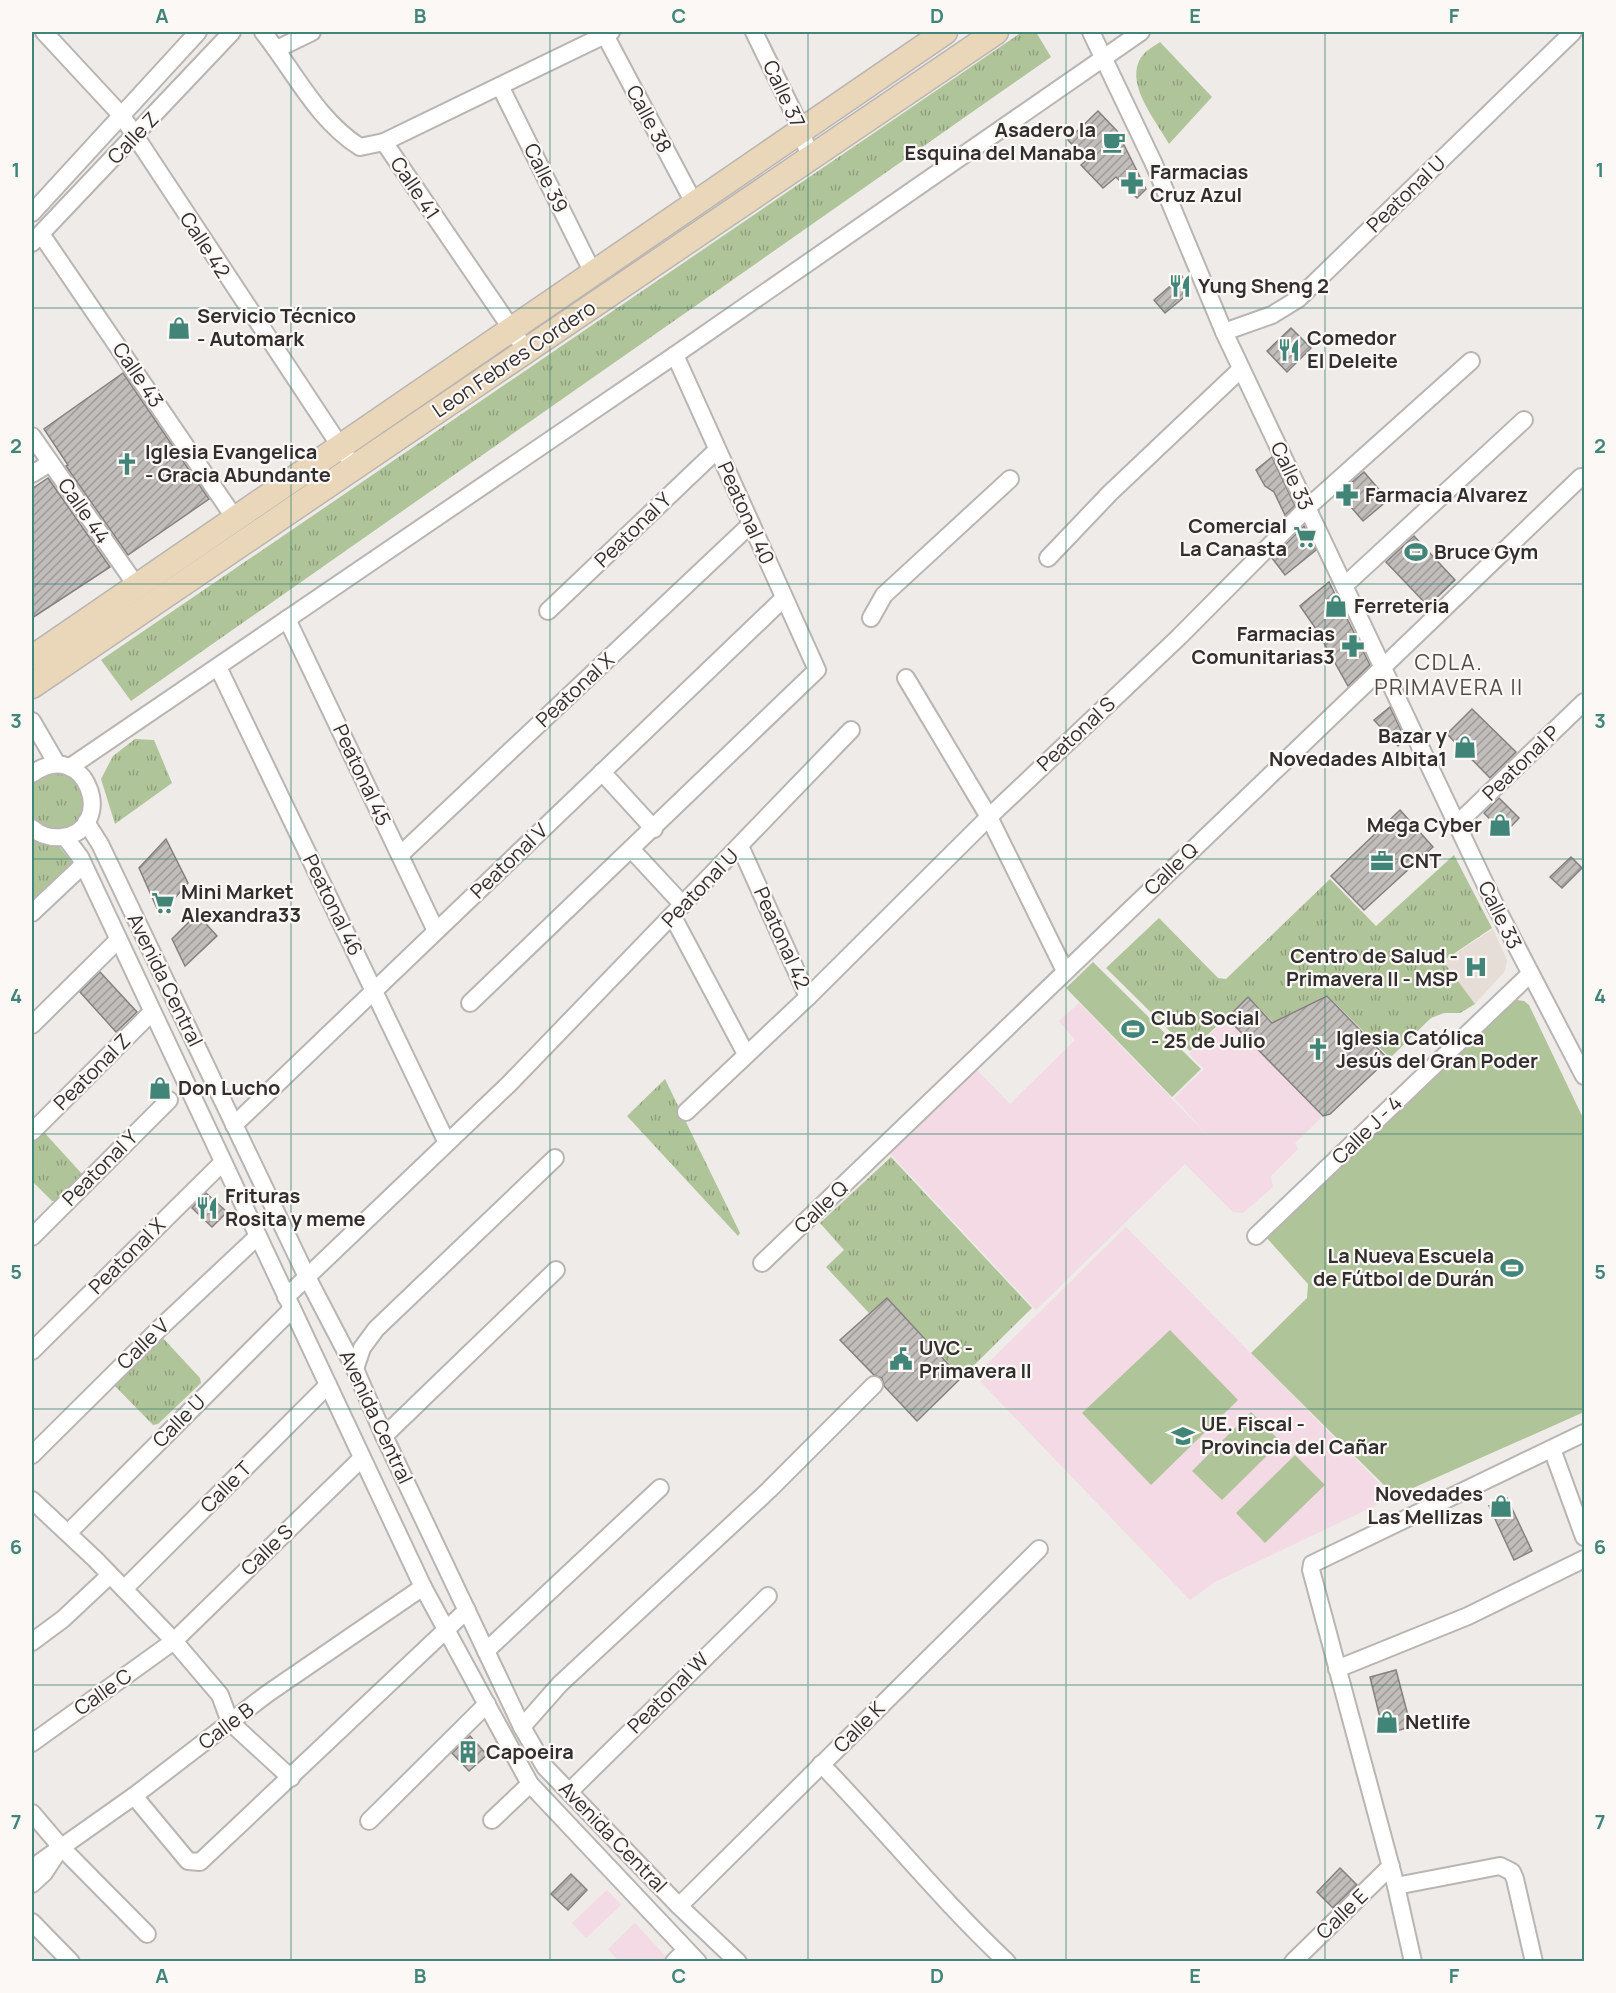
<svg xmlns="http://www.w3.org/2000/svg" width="1616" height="1993" viewBox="0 0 1616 1993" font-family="Manrope,sans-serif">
<defs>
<pattern id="park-tufts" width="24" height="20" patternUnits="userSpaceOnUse" patternTransform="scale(1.5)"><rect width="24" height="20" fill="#b0c499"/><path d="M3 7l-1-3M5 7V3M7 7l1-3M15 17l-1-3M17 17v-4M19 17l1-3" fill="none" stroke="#90a07d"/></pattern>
<pattern id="building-hatch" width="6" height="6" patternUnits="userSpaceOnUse" patternTransform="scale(1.5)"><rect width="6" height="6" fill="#c1bdbb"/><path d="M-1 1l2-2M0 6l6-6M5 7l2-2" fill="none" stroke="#9d9a98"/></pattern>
</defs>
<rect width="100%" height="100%" fill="#eeebe8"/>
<!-- built -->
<polygon fill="#e6ddd6" points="1493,929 1507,960 1505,971 1475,1004 1443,962"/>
<!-- education -->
<g fill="#f3dae4">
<polygon points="1079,1003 1211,1139 1174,1098 1204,1069 1189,1054 1227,1018 1322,1117 1295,1143 1298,1149 1271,1176 1273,1187 1243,1213 1233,1212 1185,1164 1036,1310 886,1149 975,1068 1010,1104 1075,1040 1059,1021"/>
<polygon points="1126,1227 1393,1497 1215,1582 1190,1600 975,1376"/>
<polygon points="607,1890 621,1905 586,1938 572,1923"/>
<polygon points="635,1923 668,1959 665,1961 619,1961 608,1949"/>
</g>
<!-- grass -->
<g fill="#b0c499">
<polygon points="1093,962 1201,1069 1172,1097 1066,988"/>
<polygon points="1510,999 1524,1001 1529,1005 1584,1120 1584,1412 1395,1496 1251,1353 1307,1298 1308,1284 1265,1236"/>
<polygon points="1170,1330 1238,1400 1151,1485 1082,1413"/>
<polygon points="1251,1412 1281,1442 1222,1500 1192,1471"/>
<polygon points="1295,1455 1325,1485 1265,1543 1236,1513"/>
</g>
<!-- park -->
<g fill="url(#park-tufts)">
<polygon points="1022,32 1036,32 1051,57 131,701 101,660"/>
<path d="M1160 42 1212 97 1169 144C1157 122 1127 87 1139 61 1143 52 1153 47 1160 42Z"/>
<polygon points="135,739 154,740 172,783 115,824 101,779 113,756"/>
<polygon points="64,770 86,791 82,821 62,834 32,823 32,781"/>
<polygon points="32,836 57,844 76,867 35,903 32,899"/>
<polygon points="1454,855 1492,928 1443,961 1475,1004 1460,1013 1444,1013 1431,1018 1390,1058 1327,995 1273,1022 1248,997 1190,1051 1106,968 1159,918 1218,978 1226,979 1330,879 1376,926"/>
<polygon points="665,1079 740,1233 738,1236 627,1116"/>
<polygon points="41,1129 83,1175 56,1201 52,1201 32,1181 32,1135"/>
<polygon points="891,1157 1032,1308 962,1377 887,1298 869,1313 826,1267 844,1250 820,1223"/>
<polygon points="162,1337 200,1378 201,1383 158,1424 153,1425 113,1384"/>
</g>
<!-- building -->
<g fill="url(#building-hatch)" stroke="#858180" stroke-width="1.5">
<polygon points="1098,111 1117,131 1146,189 1137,198 1116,177 1103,188 1081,165 1087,160 1068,140"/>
<polygon points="1182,276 1190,292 1165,313 1154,300"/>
<polygon points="1291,328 1311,348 1287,372 1267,351"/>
<polygon points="123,373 209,499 128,555 66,466 68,465 44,429"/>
<polygon points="1272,457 1295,506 1285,515 1274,492 1265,486 1256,470"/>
<polygon points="1364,472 1388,500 1363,521 1339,493"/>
<polygon points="48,478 110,567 32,618 32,489"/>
<polygon points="1304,526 1316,550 1285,575 1272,558"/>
<polygon points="1414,536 1455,580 1428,606 1386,562"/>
<polygon points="1329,582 1370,665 1348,686 1316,629 1300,606"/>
<polygon points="1390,707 1405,739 1398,746 1374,720"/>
<polygon points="1472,709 1516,752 1490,778 1447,734"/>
<polygon points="1499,798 1519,818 1504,834 1484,813"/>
<polygon points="1400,810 1433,847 1364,910 1331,876"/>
<polygon points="166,839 188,883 160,915 139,868"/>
<polygon points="1571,857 1582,868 1562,888 1550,877"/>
<polygon points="197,914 217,936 185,966 172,939"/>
<polygon points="100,972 137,1012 116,1032 80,992"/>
<polygon points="1327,996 1388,1059 1330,1114 1323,1116 1227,1018 1248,997 1272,1023"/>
<polygon points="206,1193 227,1212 212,1227 192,1208"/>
<polygon points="887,1298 961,1378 917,1421 884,1386 882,1378 874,1375 840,1340"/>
<polygon points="1507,1498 1532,1551 1514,1560 1489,1506"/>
<polygon points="1396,1670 1411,1727 1384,1734 1370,1677"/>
<polygon points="470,1736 487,1755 469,1771 452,1753"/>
<polygon points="1340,1868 1357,1885 1333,1908 1317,1892"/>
<polygon points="571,1874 587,1890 568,1910 551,1894"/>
</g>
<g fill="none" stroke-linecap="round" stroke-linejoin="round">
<!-- street casing -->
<g stroke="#b8b5b2" stroke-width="20">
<g id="street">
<polyline points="44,32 122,116 346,455"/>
<path d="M263 32C294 71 317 120 360 147L384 142 526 350"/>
<polyline points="754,32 802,130 809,158"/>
<polyline points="1091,32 1154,164 1224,332 1496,907 1584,1076"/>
<polyline points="605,35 694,203"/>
<polyline points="277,49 312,32"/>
<polyline points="500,86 592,271"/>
<polyline points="384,142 611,32"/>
<polyline points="32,213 198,32"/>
<polyline points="41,234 234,517"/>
<polyline points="32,243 232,32"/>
<polyline points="1224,332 1272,315 1298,299 1573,32"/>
<polyline points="32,436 136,585"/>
<polyline points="32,474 50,463"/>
<polyline points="1048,558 1110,493 1241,369"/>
<polyline points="1344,586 1524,420"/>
<polyline points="548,611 717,450"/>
<polyline points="871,618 884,595 1010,479"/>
<polyline points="287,619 436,931"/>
<polyline points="218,667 447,1143"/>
<polyline points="906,678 989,817 1065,971"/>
<polyline points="32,721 57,764"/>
<polyline points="70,767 675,355 1141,32"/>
<polyline points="602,772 654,829"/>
<path d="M32 774C87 735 118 830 62 837 50 838 41 836 32 828"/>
<polyline points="86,822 100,844 307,1277 355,1369 384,1436 522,1727 545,1767 679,1906 738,1962"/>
<polyline points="1457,824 1584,702"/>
<polyline points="65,837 80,857 423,1587 530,1784 698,1962"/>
<polyline points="740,846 808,997"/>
<polyline points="632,850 683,905"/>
<polyline points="400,855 751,524"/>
<polyline points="32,913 83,865"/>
<polyline points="673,917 746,1054"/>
<polyline points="470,1003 817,670 675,355"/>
<polyline points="32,1025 118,940"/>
<polyline points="686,1112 808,997 989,817 1179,637 1307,508 1471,361"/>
<polyline points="234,1125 784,598"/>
<polyline points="32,1132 152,1012"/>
<polyline points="1256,1236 1530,974"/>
<polyline points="32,1237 169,1100"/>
<polyline points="762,1263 1581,477"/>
<polyline points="286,1297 509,1084 851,730"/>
<polyline points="32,1351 223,1162"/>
<polyline points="355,1369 362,1348 376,1329 555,1158"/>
<polyline points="384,1436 556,1270"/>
<polyline points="1552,1449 1584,1537"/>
<polyline points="32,1455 160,1328 258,1236"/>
<polyline points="32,1500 95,1559 174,1641 220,1695 230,1722 291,1778"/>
<polyline points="68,1533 292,1309"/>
<polyline points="124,1589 328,1385"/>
<polyline points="32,1642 63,1619 110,1575"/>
<polyline points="486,1651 660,1488"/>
<polyline points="1337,1669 1468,1616 1584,1559"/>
<polyline points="522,1727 560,1684 769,1490 874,1385"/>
<polyline points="32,1743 174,1641 361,1459"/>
<path d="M821 1764C884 1829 941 1900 1007 1962"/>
<polyline points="570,1791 768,1596"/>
<polyline points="134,1796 188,1861 200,1862 467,1610"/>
<polyline points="32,1813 61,1847 44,1873 32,1884"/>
<polyline points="492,1820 530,1784"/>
<polyline points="369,1821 487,1704"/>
<polyline points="61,1847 147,1934"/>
<polyline points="32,1868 134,1796 267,1694 423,1587"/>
<polyline points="1396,1886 1500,1866 1512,1872 1515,1879 1534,1962"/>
<polyline points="679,1906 1039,1549"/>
<polyline points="32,1922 71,1962"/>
<polyline points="674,1962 686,1950"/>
<polyline points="1293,1962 1391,1866"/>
<polyline points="1413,1962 1396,1886 1311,1570 1312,1564 1584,1433"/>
</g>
</g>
<!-- secondary casing -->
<g stroke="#b8b5b2" stroke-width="27">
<g id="secondary">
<polyline points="32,658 945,32"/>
<polyline points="32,686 996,32"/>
</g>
</g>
<!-- street -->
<use href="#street" stroke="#fff" stroke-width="16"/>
<!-- secondary -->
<use href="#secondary" stroke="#ead6b8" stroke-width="24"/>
</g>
<!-- grid -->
<path fill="none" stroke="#418579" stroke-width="1.5" stroke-opacity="0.55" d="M291 32V1962M550 32V1962M808 32V1962M1066 32V1962M1325 32V1962M32 308H1584M32 584H1584M32 859H1584M32 1134H1584M32 1409H1584M32 1685H1584"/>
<!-- icons -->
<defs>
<g id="cafe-bare" transform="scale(1.8)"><path d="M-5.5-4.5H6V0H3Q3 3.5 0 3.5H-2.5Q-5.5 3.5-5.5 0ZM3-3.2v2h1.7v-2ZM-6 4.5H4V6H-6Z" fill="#418579" stroke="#fcf8f6" stroke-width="2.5" paint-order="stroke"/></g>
<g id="pharmacy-bare" transform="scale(1.8)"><path d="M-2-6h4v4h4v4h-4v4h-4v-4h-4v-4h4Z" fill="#418579" stroke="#fcf8f6" stroke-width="2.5" paint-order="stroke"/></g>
<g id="restaurant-bare" transform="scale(1.8)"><path d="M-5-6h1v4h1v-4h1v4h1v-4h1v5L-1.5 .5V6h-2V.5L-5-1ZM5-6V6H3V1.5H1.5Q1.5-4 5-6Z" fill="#418579" stroke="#fcf8f6" stroke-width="2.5" paint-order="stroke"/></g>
<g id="shop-bare" transform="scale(1.8)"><path d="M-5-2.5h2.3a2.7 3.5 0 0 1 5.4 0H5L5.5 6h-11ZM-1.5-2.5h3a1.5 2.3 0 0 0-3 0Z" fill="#418579" stroke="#fcf8f6" stroke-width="2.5" paint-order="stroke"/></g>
<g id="church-bare" transform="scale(1.8)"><path d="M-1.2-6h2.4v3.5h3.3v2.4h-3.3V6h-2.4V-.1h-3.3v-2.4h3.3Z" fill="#418579" stroke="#fcf8f6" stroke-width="2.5" paint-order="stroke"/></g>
<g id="supermarket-bare" transform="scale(1.8)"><path d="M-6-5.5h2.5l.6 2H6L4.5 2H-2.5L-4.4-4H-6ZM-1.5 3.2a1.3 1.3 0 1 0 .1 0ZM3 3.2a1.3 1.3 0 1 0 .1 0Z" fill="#418579" stroke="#fcf8f6" stroke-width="2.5" paint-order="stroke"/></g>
<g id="stadium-bare" transform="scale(1.8)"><path d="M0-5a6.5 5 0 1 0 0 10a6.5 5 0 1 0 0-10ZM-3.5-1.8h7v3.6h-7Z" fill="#418579" stroke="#fcf8f6" stroke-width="2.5" paint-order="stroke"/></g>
<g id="office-bare" transform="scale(1.8)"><path d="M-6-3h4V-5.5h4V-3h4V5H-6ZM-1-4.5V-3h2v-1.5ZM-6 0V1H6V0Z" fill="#418579" stroke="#fcf8f6" stroke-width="2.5" paint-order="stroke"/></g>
<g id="hospital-bare" transform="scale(1.8)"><path d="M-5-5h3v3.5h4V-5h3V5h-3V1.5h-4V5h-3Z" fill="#418579" stroke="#fcf8f6" stroke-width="2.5" paint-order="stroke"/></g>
<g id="civic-bare" transform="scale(1.8)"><path d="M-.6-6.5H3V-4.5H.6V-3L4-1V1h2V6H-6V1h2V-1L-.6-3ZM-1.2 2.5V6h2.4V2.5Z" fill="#418579" stroke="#fcf8f6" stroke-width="2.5" paint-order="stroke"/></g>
<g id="school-bare" transform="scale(1.8)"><path d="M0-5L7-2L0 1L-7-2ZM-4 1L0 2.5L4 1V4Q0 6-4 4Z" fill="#418579" stroke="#fcf8f6" stroke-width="2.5" paint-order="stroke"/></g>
<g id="building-bare" transform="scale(1.8)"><path d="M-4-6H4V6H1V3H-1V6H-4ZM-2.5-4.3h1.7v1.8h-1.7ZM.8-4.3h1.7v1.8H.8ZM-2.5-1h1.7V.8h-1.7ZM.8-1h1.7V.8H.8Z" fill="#418579" stroke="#fcf8f6" stroke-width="2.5" paint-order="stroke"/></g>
</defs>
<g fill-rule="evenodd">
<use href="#cafe-bare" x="1114" y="142"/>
<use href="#pharmacy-bare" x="1132" y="183"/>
<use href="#restaurant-bare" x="1180" y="286"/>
<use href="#shop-bare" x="179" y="328"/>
<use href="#restaurant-bare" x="1289" y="350"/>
<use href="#church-bare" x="127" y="464"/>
<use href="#pharmacy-bare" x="1347" y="495"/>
<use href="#supermarket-bare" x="1305" y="537"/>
<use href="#stadium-bare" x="1416" y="552"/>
<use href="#shop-bare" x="1336" y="606"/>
<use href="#pharmacy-bare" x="1353" y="646"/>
<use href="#shop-bare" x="1465" y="747"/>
<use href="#shop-bare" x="1500" y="825"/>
<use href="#office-bare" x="1382" y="861"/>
<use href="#supermarket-bare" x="163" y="903"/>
<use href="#hospital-bare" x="1476" y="967"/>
<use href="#stadium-bare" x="1133" y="1029"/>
<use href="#church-bare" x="1318" y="1049"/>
<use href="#shop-bare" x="160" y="1088"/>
<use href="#restaurant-bare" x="207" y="1208"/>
<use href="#stadium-bare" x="1512" y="1268"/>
<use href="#civic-bare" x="901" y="1359"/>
<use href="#school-bare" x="1183" y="1436"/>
<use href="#shop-bare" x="1501" y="1506"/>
<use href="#shop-bare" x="1387" y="1722"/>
<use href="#building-bare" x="468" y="1752"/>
</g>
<g text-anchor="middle" stroke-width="4.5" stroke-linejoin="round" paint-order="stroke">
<!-- street labels -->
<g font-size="20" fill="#302f2e" stroke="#fcf8f6">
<text transform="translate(784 94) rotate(65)" y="7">Calle 37</text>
<text transform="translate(649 119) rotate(62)" y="7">Calle 38</text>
<text transform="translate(133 138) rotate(-46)" y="7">Calle Z</text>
<text transform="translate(546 178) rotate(64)" y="7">Calle 39</text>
<text transform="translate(415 188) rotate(56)" y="7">Calle 41</text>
<text transform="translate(1406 194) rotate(-44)" y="7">Peatonal U</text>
<text transform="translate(205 245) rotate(57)" y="7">Calle 42</text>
<text transform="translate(514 359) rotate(-34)" y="7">Leon Febres Cordero</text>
<text transform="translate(138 375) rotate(56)" y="7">Calle 43</text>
<text transform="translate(1292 476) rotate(65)" y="7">Calle 33</text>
<text transform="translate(84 511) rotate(55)" y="7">Calle 44</text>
<text transform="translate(746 513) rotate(66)" y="7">Peatonal 40</text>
<text transform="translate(633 530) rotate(-44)" y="7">Peatonal Y</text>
<text transform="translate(575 690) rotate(-43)" y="7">Peatonal X</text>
<text transform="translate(1076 734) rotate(-43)" y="7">Peatonal S</text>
<text transform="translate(1521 763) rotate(-44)" y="7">Peatonal P</text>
<text transform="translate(362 775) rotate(65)" y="7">Peatonal 45</text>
<text transform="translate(509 861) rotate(-44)" y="7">Peatonal V</text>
<text transform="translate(1171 869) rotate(-44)" y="7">Calle Q</text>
<text transform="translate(700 888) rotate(-46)" y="7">Peatonal U</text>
<text transform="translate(333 905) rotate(64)" y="7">Peatonal 46</text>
<text transform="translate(1500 915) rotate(64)" y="7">Calle 33</text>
<text transform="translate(782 938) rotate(66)" y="7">Peatonal 42</text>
<text transform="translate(165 980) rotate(64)" y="7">Avenida Central</text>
<text transform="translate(92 1072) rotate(-45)" y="7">Peatonal Z</text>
<text transform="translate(1367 1130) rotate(-44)" y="7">Calle J - 4</text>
<text transform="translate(100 1168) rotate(-45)" y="7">Peatonal Y</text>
<text transform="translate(821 1207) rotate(-44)" y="7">Calle Q</text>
<text transform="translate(127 1256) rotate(-45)" y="7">Peatonal X</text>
<text transform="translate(143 1344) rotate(-44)" y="7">Calle V</text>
<text transform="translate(376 1417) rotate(65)" y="7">Avenida Central</text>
<text transform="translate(179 1421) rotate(-45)" y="7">Calle U</text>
<text transform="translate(226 1487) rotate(-45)" y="7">Calle T</text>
<text transform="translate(267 1550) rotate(-44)" y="7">Calle S</text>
<text transform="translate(103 1692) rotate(-35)" y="7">Calle C</text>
<text transform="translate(668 1693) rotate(-45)" y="7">Peatonal W</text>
<text transform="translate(226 1726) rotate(-37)" y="7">Calle B</text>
<text transform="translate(859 1727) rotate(-45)" y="7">Calle K</text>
<text transform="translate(613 1837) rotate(46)" y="7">Avenida Central</text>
<text transform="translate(1342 1914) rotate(-44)" y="7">Calle E</text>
</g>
<!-- poi labels -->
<g font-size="20" font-weight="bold" fill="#302f2e" stroke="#fcf8f6" text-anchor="start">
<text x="1096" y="137" text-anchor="end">Asadero la<tspan x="1096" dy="23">Esquina del Manaba</tspan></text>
<text x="1150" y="179">Farmacias<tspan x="1150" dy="23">Cruz Azul</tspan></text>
<text x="1198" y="293">Yung Sheng 2</text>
<text x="197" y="323">Servicio Técnico<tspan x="197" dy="23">- Automark</tspan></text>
<text x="1307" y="345">Comedor<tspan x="1307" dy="23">El Deleite</tspan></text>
<text x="145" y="459">Iglesia Evangelica<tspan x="145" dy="23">- Gracia Abundante</tspan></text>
<text x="1365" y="502">Farmacia Alvarez</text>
<text x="1287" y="533" text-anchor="end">Comercial<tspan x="1287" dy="23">La Canasta</tspan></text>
<text x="1434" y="559">Bruce Gym</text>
<text x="1354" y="613">Ferreteria</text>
<text x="1335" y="641" text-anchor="end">Farmacias<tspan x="1335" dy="23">Comunitarias3</tspan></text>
<text x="1447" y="743" text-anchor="end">Bazar y<tspan x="1447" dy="23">Novedades Albita1</tspan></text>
<text x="1482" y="832" text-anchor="end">Mega Cyber</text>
<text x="1400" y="868">CNT</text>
<text x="181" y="899">Mini Market<tspan x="181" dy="23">Alexandra33</tspan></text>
<text x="1458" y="963" text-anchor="end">Centro de Salud -<tspan x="1458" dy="23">Primavera II - MSP</tspan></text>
<text x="1151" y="1025">Club Social<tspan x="1151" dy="23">- 25 de Julio</tspan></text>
<text x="1336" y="1045">Iglesia Católica<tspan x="1336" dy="23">Jesús del Gran Poder</tspan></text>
<text x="178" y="1095">Don Lucho</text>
<text x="225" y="1203">Frituras<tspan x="225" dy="23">Rosita y meme</tspan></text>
<text x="1494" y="1263" text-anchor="end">La Nueva Escuela<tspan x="1494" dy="23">de Fútbol de Durán</tspan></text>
<text x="919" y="1355">UVC -<tspan x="919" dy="23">Primavera II</tspan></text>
<text x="1201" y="1431">UE. Fiscal -<tspan x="1201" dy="23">Provincia del Cañar</tspan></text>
<text x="1483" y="1501" text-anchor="end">Novedades<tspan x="1483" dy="23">Las Mellizas</tspan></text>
<text x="1405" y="1729">Netlife</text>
<text x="486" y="1759">Capoeira</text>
</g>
<!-- quarter labels -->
<g font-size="22" letter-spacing="1.5" fill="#504e4b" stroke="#fcf8f6">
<text x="1449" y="670">CDLA.<tspan x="1449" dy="25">PRIMAVERA II</tspan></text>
</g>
</g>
<!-- border -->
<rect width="1616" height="1993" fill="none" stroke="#fcf8f6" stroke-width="66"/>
<rect x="33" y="33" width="1550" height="1927" fill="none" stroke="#418579" stroke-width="2"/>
<g font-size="20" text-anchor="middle" font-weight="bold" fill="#418579">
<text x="162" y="23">A</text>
<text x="420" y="23">B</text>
<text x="679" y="23">C</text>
<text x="937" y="23">D</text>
<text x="1195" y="23">E</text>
<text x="1454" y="23">F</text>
<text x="16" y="177">1</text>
<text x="1600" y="177">1</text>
<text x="16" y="453">2</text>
<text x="1600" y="453">2</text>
<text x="16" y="728">3</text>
<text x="1600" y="728">3</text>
<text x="16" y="1003">4</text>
<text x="1600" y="1003">4</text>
<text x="16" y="1279">5</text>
<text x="1600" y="1279">5</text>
<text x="16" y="1554">6</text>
<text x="1600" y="1554">6</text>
<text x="16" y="1829">7</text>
<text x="1600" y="1829">7</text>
<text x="162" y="1983">A</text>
<text x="420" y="1983">B</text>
<text x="679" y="1983">C</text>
<text x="937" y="1983">D</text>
<text x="1195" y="1983">E</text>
<text x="1454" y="1983">F</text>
</g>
</svg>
